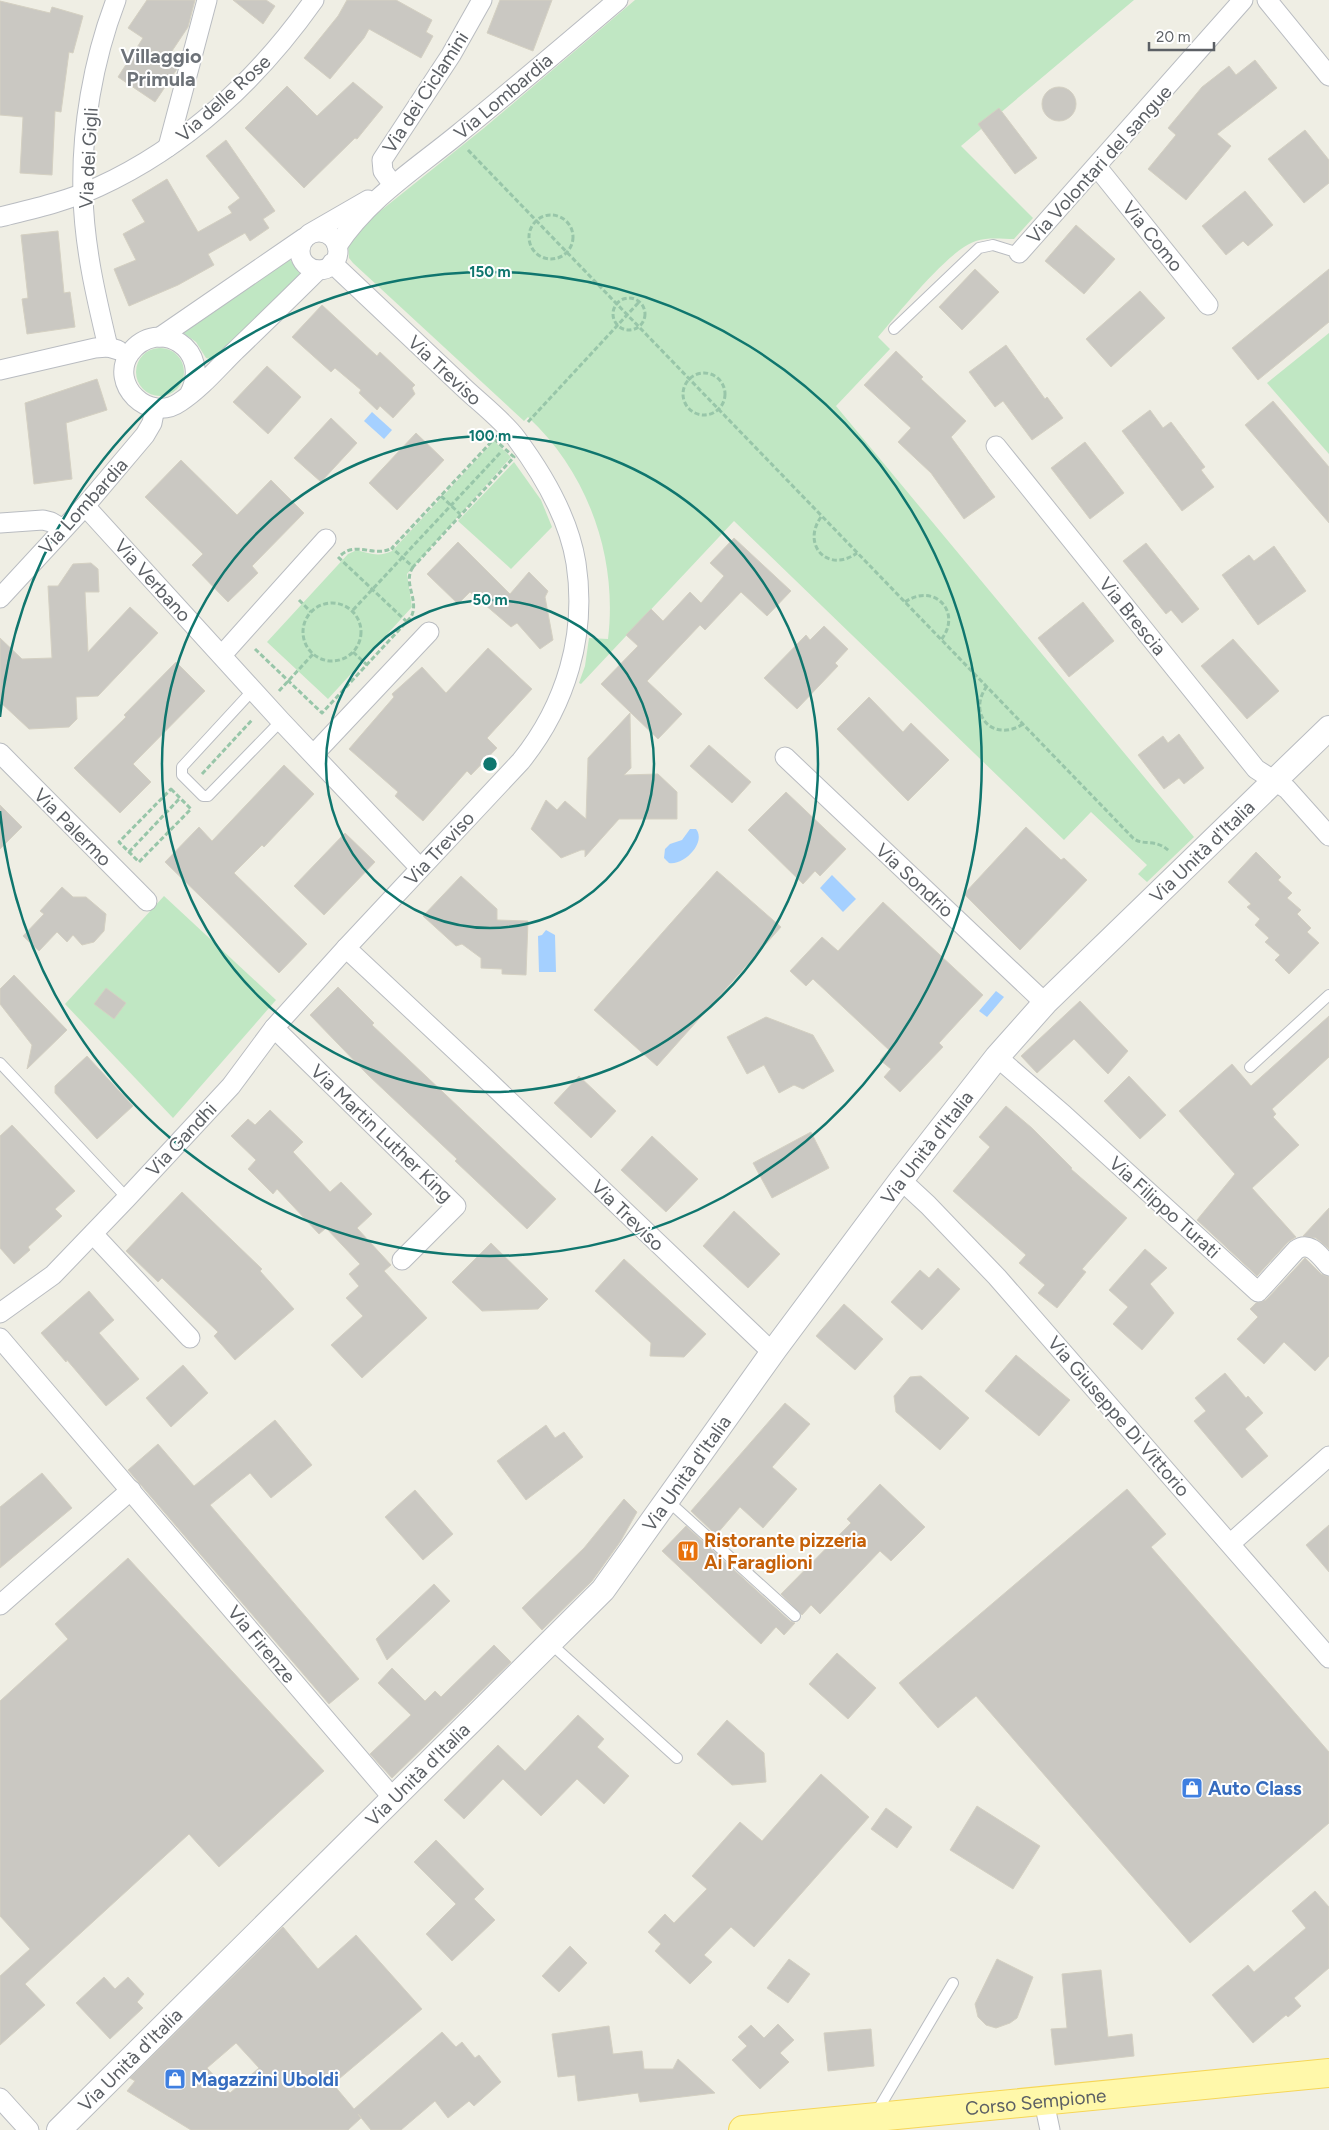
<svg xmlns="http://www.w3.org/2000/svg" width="1329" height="2130" viewBox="0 0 1329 2130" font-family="Figtree,sans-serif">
<rect width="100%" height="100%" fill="#efeee4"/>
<!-- green -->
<g fill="#c0e7c3">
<path d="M635 0H1134L961 146 1033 218 1014 239C1002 239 988 237 976 241 948 250 899 313 878 337L890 349 836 406 1194 837 1147 882 1138 874 1147 865 1091 812 1064 840 734 521 581 684 579 683 585 666 589 638 608 639C618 557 588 473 528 417L524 421 353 263 349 258 348 245 355 234 374 216 484 128Z"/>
<polygon points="290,259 295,267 301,274 214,358 211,359 206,358 196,342 182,332"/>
<polygon points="1329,333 1329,454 1267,383"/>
<circle cx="160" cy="372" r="24"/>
<path d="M494 441 511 457 407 574 412 607 328 699 267 642 348 554 357 550C370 554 380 557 392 551Z"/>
<polygon points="514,462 541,500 552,527 511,569 458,521"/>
<polygon points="164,896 276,1000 173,1118 65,1004"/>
</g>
<!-- water -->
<g fill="#a5d0ff">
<polygon points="372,412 392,430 384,439 364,421"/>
<path d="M690 829H696C707 843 683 866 669 863L664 858 665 849 670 844 682 840Z"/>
<polygon points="832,875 856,899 843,912 820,888"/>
<polygon points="546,930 555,935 556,972 539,972 538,936 542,935"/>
<polygon points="996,991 1004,997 987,1017 979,1011"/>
</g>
<!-- building -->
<g fill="#cac8c2" stroke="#d4d0c2" fill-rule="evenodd">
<polygon points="147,0 195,0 188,27 170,54 179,60 177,69 155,102 118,77 143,38 128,28"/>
<polygon points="233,0 266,0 275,6 263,24"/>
<polygon points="347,0 396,0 432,20 426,32 433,36 421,58 369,29 364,38 330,79 304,58 338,16"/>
<polygon points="500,0 552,0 533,51 487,33"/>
<polygon points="0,1 50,13 52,7 83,16 73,53 69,52 61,112 55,111 52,175 20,173 23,117 0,115"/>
<polygon points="1255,60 1277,88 1217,134 1231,146 1186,200 1148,169 1176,135 1168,128 1202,87 1229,66 1236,75"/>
<polygon points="353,82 383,107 357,139 355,138 304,188 245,128 287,86 317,116"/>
<circle cx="1059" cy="104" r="17"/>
<polygon points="999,108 1037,158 1015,174 978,124"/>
<polygon points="1305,130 1329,160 1329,183 1304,203 1268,159"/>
<polygon points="226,140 275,211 263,219 269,228 250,241 245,233 208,254 214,265 178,285 129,306 114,269 136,260 123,234 145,222 132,200 167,179 198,232 232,213 228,207 240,198 206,156"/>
<polygon points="1245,191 1273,225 1248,246 1243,241 1226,255 1202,226"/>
<polygon points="1076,225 1115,259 1084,294 1045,261"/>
<polygon points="58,231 64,293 70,292 75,327 27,334 22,299 28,298 21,235"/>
<polygon points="975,269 999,292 962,330 939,307"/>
<polygon points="1329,269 1329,322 1258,380 1232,348"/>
<polygon points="1140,291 1165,318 1111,367 1086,339"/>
<polygon points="322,305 377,356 380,352 415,385 412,388 415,394 393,418 380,406 377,410 359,393 361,390 335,368 331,372 292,337"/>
<polygon points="1006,345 1045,399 1047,397 1063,418 1032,440 1003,401 995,407 969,372"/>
<polygon points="896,351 923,377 921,379 966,421 951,437 995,497 964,519 931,473 898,442 911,428 864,385"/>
<polygon points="267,366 301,397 268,434 233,402"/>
<polygon points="97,379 107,410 66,423 72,479 34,484 25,403"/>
<polygon points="1273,401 1329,467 1329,523 1245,425"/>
<polygon points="1150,410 1163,428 1171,422 1205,467 1201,470 1214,487 1182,511 1122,431"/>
<polygon points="331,418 357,443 321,482 294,458"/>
<polygon points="416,433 444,460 397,510 369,483"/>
<polygon points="1085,442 1124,493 1090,519 1051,468"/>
<polygon points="181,460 237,515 271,480 304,513 252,566 258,573 228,602 192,565 203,554 145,497"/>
<polygon points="734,538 791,591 767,616 741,592 705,630 700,625 647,681 682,714 658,739 601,684 638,646 626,635 651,609 663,621 690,592 701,603 724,576 710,563"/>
<polygon points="458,542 510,594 529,572 548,591 545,597 553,640 540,649 517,623 511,627 470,592 458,604 427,574"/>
<polygon points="1146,543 1199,609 1182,623 1171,610 1166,614 1123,561"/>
<polygon points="1274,546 1306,591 1258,625 1222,575 1249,555 1254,561"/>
<polygon points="91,563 98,569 99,592 85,592 88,652 130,607 158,633 98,696 76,697 77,719 69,727 29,729 0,702 0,638 22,659 52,658 48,586 58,586 73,564"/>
<polygon points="1083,602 1114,641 1069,677 1038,638"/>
<polygon points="824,626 848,649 835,663 838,666 797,709 764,678 806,635 810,640"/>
<polygon points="1233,639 1279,691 1247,719 1201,666"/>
<polygon points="488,648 532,689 487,738 497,748 471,775 467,771 423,821 395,796 398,792 349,749 394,697 392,694 422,667 446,693"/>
<polygon points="176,662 205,691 133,764 151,782 120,813 74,768 126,717 124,715"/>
<polygon points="869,697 903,732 911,723 949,760 908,801 837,729"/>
<polygon points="630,713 631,768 624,775 658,774 677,792 677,819 619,819 585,857 585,850 581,850 561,858 531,829 546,800 557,810 565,801 586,819 588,758"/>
<polygon points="1179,734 1204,768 1184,784 1179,778 1164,789 1138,755 1163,736 1168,743"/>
<polygon points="709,745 751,782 732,803 690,766"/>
<polygon points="284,765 314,794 264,847 262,845 234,873 307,944 279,973 165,862 199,827 212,841"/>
<polygon points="786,792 846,849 820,876 815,871 803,884 748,830"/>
<polygon points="0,805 22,827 0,849"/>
<polygon points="1026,827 1061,860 1064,858 1087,880 1020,950 964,894"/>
<polygon points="345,833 375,862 324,915 294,886"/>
<polygon points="1256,852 1281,877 1278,880 1292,893 1287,898 1301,910 1297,914 1311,928 1307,932 1319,943 1289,974 1275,960 1280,955 1265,942 1269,938 1255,925 1260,919 1247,907 1251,904 1228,882"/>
<polygon points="717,871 781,927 657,1066 594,1010"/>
<polygon points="461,876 497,909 497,920 528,921 526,975 502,974 502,969 481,968 481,958 462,944 456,946 423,916"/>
<polygon points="62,887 73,897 86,897 106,914 104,931 94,942 82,945 73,935 67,942 57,932 39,951 23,936 44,914 40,911"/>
<polygon points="883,902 983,995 939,1043 943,1047 900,1092 884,1077 891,1069 880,1060 889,1050 813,979 806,986 790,971 822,937 838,951"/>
<polygon points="14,975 67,1030 27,1069 32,1045 0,1004 0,989"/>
<polygon points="338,987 374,1023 372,1025 556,1199 527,1229 455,1161 457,1159 368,1075 310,1015"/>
<polygon points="106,988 126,1003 114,1019 94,1004"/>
<polygon points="1080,1001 1128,1051 1108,1074 1074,1039 1037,1073 1021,1056"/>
<polygon points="1329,1016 1329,1057 1272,1109 1276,1114 1273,1117 1299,1145 1252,1188 1296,1237 1288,1242 1257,1276 1197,1220 1235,1174 1179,1111 1232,1064 1251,1086"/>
<polygon points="766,1017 813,1035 834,1071 803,1089 794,1085 779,1093 764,1065 747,1074 727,1037"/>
<polygon points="87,1056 133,1106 97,1139 55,1093 55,1086"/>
<polygon points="579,1076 616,1111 591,1138 554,1103"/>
<polygon points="1129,1076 1166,1115 1140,1139 1104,1101"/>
<polygon points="1006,1106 1032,1128 1072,1168 1071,1169 1127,1218 1082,1269 1086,1272 1057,1308 1038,1293 1045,1285 1019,1263 1026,1255 953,1191 990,1147 979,1137"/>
<polygon points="270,1110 303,1142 293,1152 330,1192 341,1182 372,1214 357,1228 391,1265 384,1271 427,1318 362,1378 331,1345 363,1316 346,1298 359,1286 349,1274 360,1264 326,1228 319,1234 277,1189 273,1194 248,1169 256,1160 231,1136 248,1119 255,1125"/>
<polygon points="12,1125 75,1191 55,1209 62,1216 28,1247 30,1250 14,1264 0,1248 0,1136"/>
<polygon points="811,1132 829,1168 772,1198 753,1163"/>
<polygon points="652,1136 698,1179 666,1212 621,1170"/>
<polygon points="182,1192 262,1269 260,1271 294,1309 235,1360 214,1336 218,1332 162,1278 158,1282 126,1251"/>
<polygon points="1329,1208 1329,1249 1316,1238 1303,1236"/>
<polygon points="734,1211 780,1254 748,1288 703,1246"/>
<polygon points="491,1243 548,1299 538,1309 482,1311 452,1282"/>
<polygon points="1145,1249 1167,1268 1150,1284 1174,1313 1142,1350 1113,1324 1128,1307 1109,1290"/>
<polygon points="1305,1258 1321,1274 1329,1277 1329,1356 1315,1371 1284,1342 1264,1364 1237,1339 1258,1317 1250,1309 1256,1303 1266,1300"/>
<polygon points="624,1259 706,1334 684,1357 650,1356 651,1343 595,1291"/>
<polygon points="938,1268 960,1289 922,1330 891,1302 920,1270 929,1278"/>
<polygon points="89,1291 114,1320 99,1333 139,1379 106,1406 67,1360 66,1362 41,1333"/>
<polygon points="844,1304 883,1339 855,1370 816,1336"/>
<polygon points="1016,1355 1070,1400 1039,1436 985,1391"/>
<polygon points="183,1365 208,1393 171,1427 146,1398"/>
<polygon points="1225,1373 1246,1398 1248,1396 1263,1413 1245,1429 1268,1456 1242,1478 1194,1421 1206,1411 1195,1398"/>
<polygon points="921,1376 969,1418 940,1450 896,1412 894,1396 910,1377"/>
<polygon points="785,1403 810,1424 772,1467 797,1489 763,1528 740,1507 716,1535 691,1511"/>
<polygon points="275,1420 312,1465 271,1498 250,1473 210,1505 359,1679 329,1704 128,1470 158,1444 194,1486"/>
<polygon points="546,1425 555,1438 564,1432 583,1457 526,1500 497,1461"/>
<polygon points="42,1473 72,1508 0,1568 0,1507"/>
<polygon points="880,1484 925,1527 891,1561 880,1551 820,1614 811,1605 802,1615 781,1594 851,1523 847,1519"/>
<polygon points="1127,1489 1166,1534 1151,1547 1329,1752 1329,1823 1190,1943 976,1696 938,1728 899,1683"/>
<polygon points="415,1490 453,1534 423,1560 385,1517"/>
<polygon points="624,1499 637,1512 620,1542 592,1581 542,1630 522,1608 584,1548"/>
<polygon points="1329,1525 1329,1572 1306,1545"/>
<polygon points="686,1526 790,1621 795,1623 784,1635 776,1627 761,1644 662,1551"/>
<polygon points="128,1558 324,1771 219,1867 189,1834 25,1984 45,2005 0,2045 0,1976 30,1949 0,1916 0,1701 68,1639 55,1624"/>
<polygon points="434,1584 450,1601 387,1660 376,1639"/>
<polygon points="494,1645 511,1662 392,1778 370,1754 411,1715 378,1683 392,1668 425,1701 435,1691 441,1697"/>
<polygon points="837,1653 876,1688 848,1719 809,1684"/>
<polygon points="578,1715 604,1739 597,1747 629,1776 604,1804 577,1779 541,1816 503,1779 464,1819 444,1800 498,1745 525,1771"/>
<polygon points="727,1720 764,1753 766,1782 732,1785 697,1754"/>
<polygon points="821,1774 869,1817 754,1947 731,1927 704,1955 712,1962 690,1984 655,1951 661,1944 648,1932 665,1914 674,1923 707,1889 692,1876 740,1822 762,1841"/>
<polygon points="977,1806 1040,1846 1013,1889 950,1850"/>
<polygon points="886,1808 912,1827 897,1848 871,1829"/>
<polygon points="436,1840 484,1889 474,1899 495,1920 452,1961 426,1934 456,1904 414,1862"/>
<polygon points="1315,1891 1329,1907 1329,1968 1294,1998 1301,2006 1288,2017 1286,2015 1253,2043 1212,1995 1248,1965 1254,1972 1306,1928 1292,1911"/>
<path d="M283 1927 318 1969 356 1935 422 2009 333 2084 354 2109 442 2032 456 2047 462 2042 475 2058 479 2055 501 2082 474 2106 469 2101 448 2118 435 2101 401 2130H371L358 2114 361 2118 348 2130H191L127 2091 135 2081 130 2078ZM236 2043 259 2068 230 2093 207 2068Z"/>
<polygon points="570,1946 587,1963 559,1992 542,1976"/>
<polygon points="789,1959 810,1974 788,2003 767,1988"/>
<polygon points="997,1959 1033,1977 1017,2018 1010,2023 996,2028 986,2025 978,2017 975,2004"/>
<polygon points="1101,1970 1108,2037 1132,2034 1134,2056 1055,2065 1051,2029 1067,2028 1062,1974"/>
<polygon points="104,1977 115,1989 128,1977 144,1994 137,2002 143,2008 110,2039 76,2003"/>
<polygon points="778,2024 794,2040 780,2053 789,2062 760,2089 732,2060 747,2046 738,2037 751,2025 764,2038"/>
<polygon points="609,2026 613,2054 642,2051 644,2069 673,2069 678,2059 715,2093 640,2102 638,2093 578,2101 575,2075 558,2077 552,2034"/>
<polygon points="871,2029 874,2066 828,2071 824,2033"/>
</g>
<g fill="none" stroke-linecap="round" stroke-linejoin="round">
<!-- service casing -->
<g stroke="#b9bcc1" stroke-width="12">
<g id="service">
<polyline points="894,329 979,248 993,245 1019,253"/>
<polyline points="253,690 182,767 182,775 203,796 208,796 281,721"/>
<polyline points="0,1063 127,1198"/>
<polyline points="1250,1067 1329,995"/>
<polyline points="667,1500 795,1616"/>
<polyline points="550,1643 677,1758"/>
<polyline points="876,2113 953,1983"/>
</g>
</g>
<!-- minor casing -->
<g stroke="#b9bcc1" stroke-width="21">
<g id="minor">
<polyline points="1267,0 1329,76"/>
<polyline points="168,147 207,0"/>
<polyline points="1097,167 1208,305"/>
<polyline points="393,185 383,171 382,160 451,55 482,0"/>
<path d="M0 217C32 209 68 201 98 187 186 147 259 78 314 0"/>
<circle cx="319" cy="251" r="19"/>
<polyline points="309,234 368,200"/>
<path d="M337 246C368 199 414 170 457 135 511 91 565 45 618 0"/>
<polyline points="1019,253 1243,0"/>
<polyline points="160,337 304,238"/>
<path d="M108 347C96 297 84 246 83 194 81 130 93 60 116 0"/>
<polyline points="0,370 95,348 108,347 118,350"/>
<path d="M189 395C214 349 158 316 130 353 108 384 149 424 180 402 200 389 217 369 233 353 262 325 290 298 318 270"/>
<polyline points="996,446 1256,769 1287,789 1329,836"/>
<polyline points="85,506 281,721 420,868"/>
<polyline points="0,523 43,520 51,522 63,529"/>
<polyline points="0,598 85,506 145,435 152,423 155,408"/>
<polyline points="222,655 326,539"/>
<polyline points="0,753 147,901"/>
<polyline points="314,754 429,632"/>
<polyline points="785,757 1045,1003"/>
<polyline points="346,948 485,1078 772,1352"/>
<polyline points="274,1028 456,1206 402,1260"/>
<path d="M997 1057 1064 1115 1258 1292 1296 1250C1310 1240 1320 1256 1329 1266"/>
<polyline points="901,1180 928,1205 997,1277 1329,1658"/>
<polyline points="93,1234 190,1338"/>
<path d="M0 1313 53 1275 127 1198 231 1086 274 1028 346 948 521 761C566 705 587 635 576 563 569 519 542 473 516 438 503 420 475 399 459 383 417 343 374 303 332 263"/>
<polyline points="0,1338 393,1798"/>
<polyline points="1231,1543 1329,1456"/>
<polyline points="0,1605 131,1490"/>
<polyline points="0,2098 29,2130"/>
<polyline points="1044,2102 1050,2130"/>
</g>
</g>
<!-- tertiary casing -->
<g stroke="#b9bcc1" stroke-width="26">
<g id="tertiary">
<path id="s1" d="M59 2130 603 1590 775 1349 901 1180 997 1057 1045 1003 1329 728"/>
</g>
</g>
<!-- primary casing -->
<g stroke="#f6d657" stroke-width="30">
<g id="primary">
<path id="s2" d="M743 2130 1329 2073"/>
</g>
</g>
<!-- path -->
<g stroke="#98c6a9" stroke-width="3" stroke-dasharray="5 2.5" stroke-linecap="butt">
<path d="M468 150 1133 838C1144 847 1155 837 1170 852"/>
<circle cx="551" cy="237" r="22"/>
<circle cx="629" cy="314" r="16"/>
<circle cx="704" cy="394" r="21"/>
<polyline points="528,422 639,302"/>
<polygon points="494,439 514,457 413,567 392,548"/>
<polyline points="441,496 460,514"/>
<path d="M821 517C801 545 828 574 857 553"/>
<path d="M341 555C357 541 375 558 392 548"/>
<polyline points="338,557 407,622"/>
<polyline points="299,600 311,612"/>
<path d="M905 602C934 582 963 612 941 640"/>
<circle cx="332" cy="632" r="29"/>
<polyline points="353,610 501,452"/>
<path d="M255 649 322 713 411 617C420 600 402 583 413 567"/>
<polyline points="353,652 367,665"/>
<path d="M987 686C966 715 994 743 1023 724"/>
<polyline points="279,691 313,654"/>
<polyline points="202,774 252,720"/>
<polygon points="171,789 191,809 139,862 119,842"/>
<polyline points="129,852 180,798"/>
</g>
<!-- service -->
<use href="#service" stroke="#fff" stroke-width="10"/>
<!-- minor -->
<use href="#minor" stroke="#fff" stroke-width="19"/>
<!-- tertiary -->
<use href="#tertiary" stroke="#fff" stroke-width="24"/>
<!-- primary -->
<use href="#primary" stroke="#fff8aa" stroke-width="28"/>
</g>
<!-- distance rings -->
<g fill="none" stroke="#0f766e" stroke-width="2.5">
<circle cx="490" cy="764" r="164"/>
<circle cx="490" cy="764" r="328"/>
<path d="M0 717A492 492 0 1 1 0 811"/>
</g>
<!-- icons -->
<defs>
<g id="restaurant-square" transform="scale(1.125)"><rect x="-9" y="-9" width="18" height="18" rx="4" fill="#e8710a" stroke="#fff"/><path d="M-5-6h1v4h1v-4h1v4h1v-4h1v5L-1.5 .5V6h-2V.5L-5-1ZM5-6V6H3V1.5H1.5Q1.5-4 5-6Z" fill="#fff"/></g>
<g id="shop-square" transform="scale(1.125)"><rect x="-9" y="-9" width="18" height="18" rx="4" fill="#3f7fe0" stroke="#fff"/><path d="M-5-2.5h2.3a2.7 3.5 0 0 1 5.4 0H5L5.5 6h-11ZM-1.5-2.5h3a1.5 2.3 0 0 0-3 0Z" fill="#fff"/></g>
</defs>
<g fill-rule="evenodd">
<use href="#restaurant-square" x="688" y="1551"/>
<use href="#shop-square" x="1192" y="1788"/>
<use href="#shop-square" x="175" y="2079"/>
</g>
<g text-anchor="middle" stroke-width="4" stroke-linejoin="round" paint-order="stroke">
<!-- street labels -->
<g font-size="19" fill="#5c6065" stroke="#fff">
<text transform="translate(425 92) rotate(-57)" y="7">Via dei Ciclamini</text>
<text transform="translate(503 96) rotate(-40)" y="7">Via Lombardia</text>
<text transform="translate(223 98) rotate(-42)" y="7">Via delle Rose</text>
<text transform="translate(88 158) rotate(-87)" y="7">Via dei Gigli</text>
<text transform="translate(1099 164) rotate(-48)" y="7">Via Volontari del sangue</text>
<text transform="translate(1153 236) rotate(51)" y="7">Via Como</text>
<text transform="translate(445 370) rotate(43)" y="7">Via Treviso</text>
<text transform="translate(83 506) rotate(-48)" y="7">Via Lombardia</text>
<text transform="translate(153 580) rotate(48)" y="7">Via Verbano</text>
<text transform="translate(1133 616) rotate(51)" y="7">Via Brescia</text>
<text transform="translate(73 827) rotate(45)" y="7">Via Palermo</text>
<text transform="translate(439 848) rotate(-47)" y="7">Via Treviso</text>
<text dy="7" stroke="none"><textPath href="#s1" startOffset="1720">Via Unità d'Italia</textPath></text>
<text transform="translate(915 880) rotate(43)" y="7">Via Sondrio</text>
<text transform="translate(382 1133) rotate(44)" y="7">Via Martin Luther King</text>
<text transform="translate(181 1139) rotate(-47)" y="7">Via Gandhi</text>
<text dy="7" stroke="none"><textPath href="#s1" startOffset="1315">Via Unità d'Italia</textPath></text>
<text transform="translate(1165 1207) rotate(42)" y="7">Via Filippo Turati</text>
<text transform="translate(628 1215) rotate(44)" y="7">Via Treviso</text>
<text transform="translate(1119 1416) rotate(49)" y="7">Via Giuseppe Di Vittorio</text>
<text dy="7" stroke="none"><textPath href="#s1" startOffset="910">Via Unità d'Italia</textPath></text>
<text transform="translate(262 1644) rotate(50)" y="7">Via Firenze</text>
<text dy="7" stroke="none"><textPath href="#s1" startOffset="505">Via Unità d'Italia</textPath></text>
<text dy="7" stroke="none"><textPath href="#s1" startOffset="100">Via Unità d'Italia</textPath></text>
<text dy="7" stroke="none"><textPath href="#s2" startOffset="294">Corso Sempione</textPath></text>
</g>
<!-- food labels -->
<g font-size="19" font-weight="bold" fill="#c56008" stroke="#fff" text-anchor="start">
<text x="704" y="1547">Ristorante pizzeria<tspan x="704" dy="22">Ai Faraglioni</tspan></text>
</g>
<!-- shop labels -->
<g font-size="19" font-weight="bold" fill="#366cbe" stroke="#fff" text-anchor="start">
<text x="1208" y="1795">Auto Class</text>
<text x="191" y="2086">Magazzini Uboldi</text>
</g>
<!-- neighbourhood labels -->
<g font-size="20" font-weight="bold" fill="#6d7278" stroke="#fff">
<text x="161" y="63">Villaggio<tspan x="161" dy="23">Primula</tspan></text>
</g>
</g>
<circle cx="490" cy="764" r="8" fill="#0f766e" stroke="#fff" stroke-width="2.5"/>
<g font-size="15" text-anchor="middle" font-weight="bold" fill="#0f766e" stroke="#fff" stroke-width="4" stroke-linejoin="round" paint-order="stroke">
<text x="490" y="277">150 m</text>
<text x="490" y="441">100 m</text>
<text x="490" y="605">50 m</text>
</g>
<!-- scale -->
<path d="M1149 42v8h65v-8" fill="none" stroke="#5c6065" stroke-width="2.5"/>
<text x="1156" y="42" font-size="15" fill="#5c6065" stroke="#ffffff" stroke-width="4" paint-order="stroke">20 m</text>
</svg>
